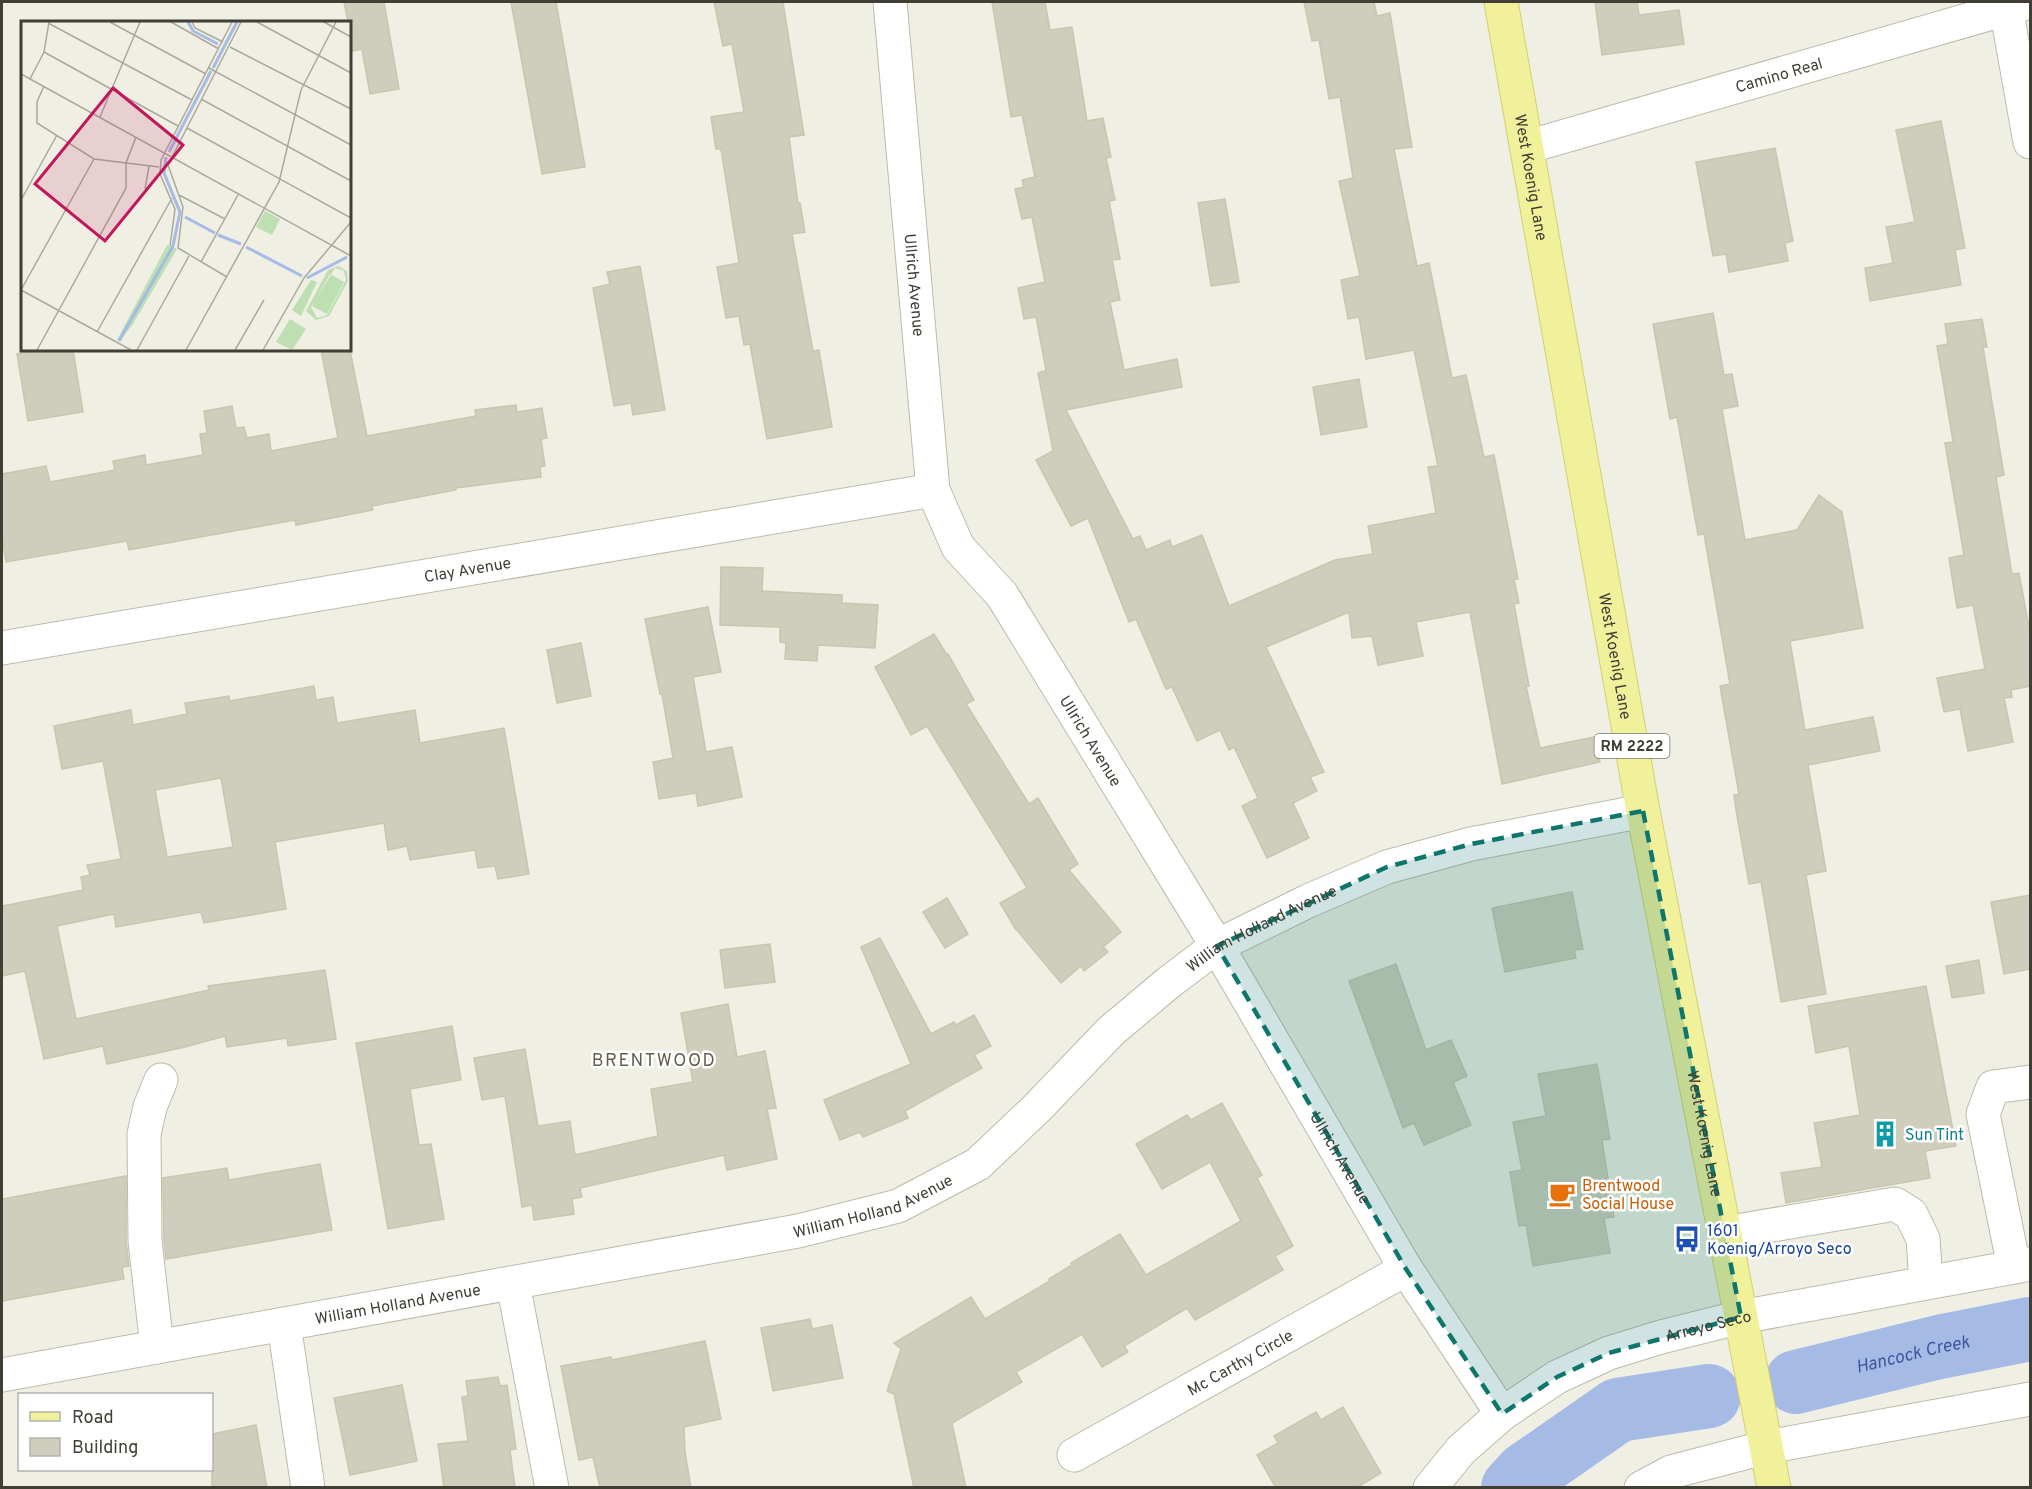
<svg xmlns="http://www.w3.org/2000/svg" width="2032" height="1489" viewBox="0 0 2032 1489" font-family="Overpass,sans-serif">
<rect width="100%" height="100%" fill="#efefe4"/>
<g fill="none" stroke-linecap="round" stroke-linejoin="round">
<!-- river -->
<g stroke="#a6bae6" stroke-width="64">
<path id="s1" d="M1796 1382 1939 1347 2030 1329"/>
<polyline points="1513,1488 1526,1474 1618,1410 1709,1396"/>
</g>
</g>
<!-- building -->
<g fill="#cfcdbb" stroke="#c9c6af" stroke-width="1.5" fill-rule="evenodd">
<polygon points="344,2 384,2 399,89 370,94 362,49 352,51 350,22 348,22"/>
<polygon points="511,2 556,2 585,167 542,174"/>
<polygon points="714,2 783,2 804,135 789,137 798,203 800,203 805,232 792,234 813,351 819,350 832,427 767,439 750,344 744,345 739,316 726,318 717,267 739,263 721,149 716,149 711,117 744,112 732,44 723,46"/>
<polygon points="992,2 1045,2 1050,30 1072,27 1087,121 1103,118 1111,157 1106,158 1115,200 1109,201 1120,259 1112,260 1120,300 1110,302 1124,370 1177,359 1182,387 1066,410 1133,539 1140,536 1146,550 1170,540 1172,547 1202,535 1229,606 1335,560 1373,554 1368,526 1436,513 1428,467 1438,466 1414,350 1366,359 1359,317 1348,319 1341,280 1360,276 1339,181 1353,178 1340,97 1329,99 1319,40 1312,41 1304,2 1374,2 1377,16 1390,13 1412,147 1394,149 1417,266 1429,263 1452,378 1466,375 1484,457 1494,455 1518,579 1514,579 1519,603 1514,604 1529,686 1526,686 1540,748 1595,737 1600,762 1502,784 1470,612 1416,622 1423,656 1378,665 1372,636 1352,638 1349,612 1266,647 1324,772 1310,777 1317,791 1293,803 1309,838 1267,858 1242,806 1258,798 1234,747 1229,750 1220,730 1197,741 1172,687 1166,689 1136,619 1129,622 1088,518 1071,526 1036,460 1053,451 1038,373 1045,371 1047,375 1036,317 1024,319 1018,288 1045,282 1032,217 1022,219 1015,189 1024,187 1022,180 1035,177 1022,115 1011,117"/>
<polygon points="1595,2 1637,2 1639,15 1679,10 1684,44 1602,55"/>
<polygon points="1941,121 1965,248 1955,250 1961,285 1870,301 1865,268 1893,263 1886,227 1915,222 1896,130"/>
<polygon points="1775,148 1793,241 1785,243 1788,261 1729,272 1726,254 1713,256 1696,162"/>
<polygon points="1225,199 1239,282 1211,286 1198,203"/>
<polygon points="640,266 665,410 633,415 631,403 614,406 593,288 610,284 607,272"/>
<polygon points="1713,313 1724,375 1732,374 1738,406 1722,409 1745,540 1797,530 1819,495 1842,512 1863,628 1790,641 1805,730 1873,717 1880,751 1808,765 1826,871 1806,875 1826,994 1781,1002 1761,882 1749,884 1736,810 1734,795 1739,794 1720,686 1730,684 1704,534 1698,535 1677,417 1670,419 1653,324"/>
<polygon points="1982,319 1987,347 1983,347 2004,475 1996,477 2012,574 2019,573 2031,638 2031,686 2011,690 2012,697 2004,698 2013,742 1968,751 1960,709 1944,712 1937,678 1985,669 1973,605 1957,608 1949,558 1964,555 1945,443 1953,442 1937,346 1948,344 1945,324"/>
<polygon points="43,350 73,350 83,412 28,421 17,354"/>
<polygon points="321,350 350,350 367,436 476,416 475,410 516,405 517,412 542,408 547,438 541,439 545,466 540,467 541,477 456,488 456,490 372,506 373,510 296,525 295,520 129,550 127,541 6,562 2,537 2,474 46,466 50,482 115,470 113,461 145,455 146,465 203,455 200,434 207,433 204,411 232,406 236,428 244,427 247,438 269,434 271,451 338,438"/>
<polygon points="1359,379 1367,427 1321,435 1313,387"/>
<polygon points="721,567 763,568 762,591 842,595 842,603 878,605 875,648 818,645 817,661 785,659 786,643 780,642 780,627 720,625"/>
<polygon points="708,607 721,672 693,677 706,752 732,747 742,797 698,806 696,793 659,799 653,762 673,758 662,694 660,694 645,619"/>
<polygon points="934,634 947,655 948,654 974,700 966,704 1029,804 1038,798 1078,864 1069,870 1121,932 1103,947 1108,952 1084,971 1081,966 1061,983 1015,928 1000,903 1027,888 927,726 911,735 875,667"/>
<polygon points="581,643 591,696 557,703 547,650"/>
<path d="M314 686 316 700 333 697 337 723 415 710 420 743 504 728 529 874 498 879 495 866 478 868 475 850 410 860 407 846 388 850 384 823 275 842 286 909 204 923 201 912 116 927 114 914 57 926 76 1019 209 990 208 986 325 970 336 1039 288 1046 287 1038 227 1047 225 1036 185 1047 107 1064 103 1046 44 1059 25 971 2 976V906L83 890 81 877 90 875 87 865 121 859 103 761 62 769 54 726 131 710 133 725 187 714 185 703 229 696 230 701ZM221 778 233 847 167 857 155 790Z"/>
<polygon points="1572,892 1583,949 1574,950 1576,958 1505,972 1492,908"/>
<polygon points="2031,895 2031,969 2004,974 1991,902"/>
<polygon points="947,898 968,934 945,948 923,912"/>
<polygon points="880,938 931,1034 954,1022 956,1025 974,1015 991,1046 974,1055 982,1068 905,1111 908,1118 863,1137 860,1132 840,1140 824,1100 911,1064 861,947"/>
<polygon points="770,944 775,982 725,988 720,950"/>
<polygon points="1979,960 1984,993 1952,998 1946,966"/>
<polygon points="1396,964 1426,1050 1451,1040 1467,1076 1453,1082 1471,1125 1424,1145 1414,1123 1403,1128 1349,981"/>
<polygon points="1926,986 1956,1146 1925,1151 1930,1178 1786,1203 1781,1173 1822,1167 1814,1123 1860,1115 1849,1046 1816,1053 1808,1006"/>
<polygon points="728,1004 737,1057 765,1051 776,1108 767,1109 777,1159 727,1170 724,1155 580,1188 582,1197 572,1199 574,1214 534,1220 532,1205 522,1207 505,1096 482,1100 474,1058 525,1049 538,1126 570,1121 575,1155 658,1136 651,1089 693,1082 681,1013"/>
<polygon points="452,1026 461,1080 410,1089 419,1145 431,1144 444,1219 388,1229 356,1043"/>
<polygon points="1597,1064 1610,1139 1602,1140 1614,1217 1604,1218 1610,1253 1533,1266 1526,1225 1519,1226 1510,1172 1522,1170 1513,1122 1546,1116 1538,1074"/>
<polygon points="1222,1103 1262,1175 1257,1178 1293,1246 1275,1256 1283,1270 1195,1320 1187,1308 1124,1346 1128,1352 1102,1367 1082,1334 1016,1372 1022,1382 952,1423 966,1488 914,1488 894,1394 887,1391 901,1349 894,1343 971,1297 985,1319 1050,1281 1049,1279 1072,1265 1071,1263 1120,1234 1146,1275 1241,1221 1210,1162 1162,1189 1136,1144 1187,1115 1191,1120"/>
<polygon points="320,1164 332,1230 166,1259 164,1240 163,1178 227,1168 229,1180"/>
<polygon points="126,1176 126,1241 129,1266 122,1267 124,1279 2,1301 2,1199"/>
<polygon points="810,1319 812,1329 832,1325 843,1378 773,1391 761,1328"/>
<polygon points="705,1341 721,1419 684,1427 685,1452 691,1488 600,1488 593,1457 579,1460 561,1366 611,1357 612,1360"/>
<polygon points="498,1377 500,1386 507,1385 516,1449 510,1450 515,1488 444,1488 438,1444 468,1441 462,1397 468,1396 466,1381"/>
<polygon points="402,1385 417,1461 350,1475 334,1398"/>
<polygon points="1343,1407 1381,1473 1356,1488 1276,1488 1257,1455 1278,1443 1274,1436 1316,1412 1321,1420"/>
<polygon points="256,1425 267,1488 212,1488 212,1434"/>
</g>
<g fill="none" stroke-linecap="round" stroke-linejoin="round">
<!-- minor casing -->
<g stroke="#bcbbab" stroke-width="35">
<g id="minor">
<path id="s2" d="M890 2 933 490 958 547 1002 595 1217 946 1406 1269 1502 1414"/>
<polyline points="2005,2 2030,142"/>
<path id="s3" d="M1527 147 2030 2"/>
<path id="s4" d="M2 648 933 490"/>
<polyline points="1725,1233 1895,1204 1911,1214 1923,1239 1926,1283"/>
<polyline points="2014,1267 1983,1114 1993,1087 2030,1082"/>
<polyline points="513,1283 552,1488"/>
<polyline points="284,1324 308,1488"/>
<polyline points="157,1347 145,1241 144,1134 150,1107 161,1080"/>
<path id="s5" d="M2 1375 798 1231 898 1206 978 1164 1037 1108 1111 1031 1168 983 1217 946 1308 901 1387 867 1471 844 1643 811"/>
<path id="s6" d="M1074 1455 1406 1269"/>
<path id="s7" d="M1430 1488 1461 1450 1502 1414 1557 1377 1609 1353 1661 1337 1741 1317 2030 1264"/>
<polyline points="1641,1488 1671,1472 1767,1447 2030,1399"/>
</g>
</g>
<!-- major casing -->
<g stroke="#d3d16e" stroke-width="35">
<g id="major">
<path id="s8" d="M1501 2 1643 811 1774 1488"/>
</g>
</g>
<!-- minor -->
<use href="#minor" stroke="#fff" stroke-width="33"/>
<!-- major -->
<use href="#major" stroke="#f1f09b" stroke-width="33"/>
</g>
<!-- marked area -->
<path fill="#0f766e" fill-opacity="0.2" stroke="#0f766e" stroke-width="4.5" stroke-dasharray="12 8" stroke-linejoin="round" d="M1643 811 1741 1317 1609 1353 1557 1377 1502 1414 1406 1269 1217 946 1387 867 1471 844Z"/>
<!-- icons -->
<defs>
<g id="building-bare" transform="scale(2.07)"><path d="M-4-6H4V6H1V3H-1V6H-4ZM-2.5-4.3h1.7v1.8h-1.7ZM.8-4.3h1.7v1.8H.8ZM-2.5-1h1.7V.8h-1.7ZM.8-1h1.7V.8H.8Z" fill="#0f9aa8" stroke="#fff" stroke-width="2.5" paint-order="stroke"/></g>
<g id="cafe-bare" transform="scale(2.07)"><path d="M-5.5-4.5H6V0H3Q3 3.5 0 3.5H-2.5Q-5.5 3.5-5.5 0ZM3-3.2v2h1.7v-2ZM-6 4.5H4V6H-6Z" fill="#e8710a" stroke="#fff" stroke-width="2.5" paint-order="stroke"/></g>
<g id="bus-bare" transform="scale(2.07)"><path d="M-5-6H5V4H4V6H2V4H-2V6H-4V4H-5ZM-3.5-4V0h7V-4ZM-3.5 1.2v1.5H-2V1.2ZM2 1.2v1.5H3.5V1.2Z" fill="#1a4fb4" stroke="#fff" stroke-width="2.5" paint-order="stroke"/></g>
</defs>
<g fill-rule="evenodd">
<use href="#building-bare" x="1885" y="1134"/>
<use href="#cafe-bare" x="1562" y="1194"/>
<use href="#bus-bare" x="1687" y="1239"/>
</g>
<g text-anchor="middle" stroke-width="5" stroke-linejoin="round" paint-order="stroke">
<!-- shield labels -->
<rect fill="#fff" stroke="#7a7972" stroke-width="1.5" x="1594.5" y="734" width="75" height="24" rx="4.5"/>
<g font-size="15" font-weight="bold" fill="#413f35">
<text x="1632" y="751">RM 2222</text>
</g>
<!-- street labels -->
<g font-size="16" fill="#413f35" stroke="#fff">
<text dy="6" stroke="none"><textPath href="#s3" startOffset="262">Camino Real</textPath></text>
<text dy="6" stroke="none"><textPath href="#s8" startOffset="178">West Koenig Lane</textPath></text>
<text dy="6" stroke="none"><textPath href="#s2" startOffset="284">Ullrich Avenue</textPath></text>
<text dy="6" stroke="none"><textPath href="#s4" startOffset="472">Clay Avenue</textPath></text>
<text dy="6" stroke="none"><textPath href="#s8" startOffset="664">West Koenig Lane</textPath></text>
<text dy="6" stroke="none"><textPath href="#s2" startOffset="788">Ullrich Avenue</textPath></text>
<text dy="6" stroke="none"><textPath href="#s5" startOffset="1374">William Holland Avenue</textPath></text>
<text dy="6" stroke="none"><textPath href="#s8" startOffset="1150">West Koenig Lane</textPath></text>
<text dy="6" stroke="none"><textPath href="#s2" startOffset="1274">Ullrich Avenue</textPath></text>
<text dy="6" stroke="none"><textPath href="#s5" startOffset="888">William Holland Avenue</textPath></text>
<text dy="6" stroke="none"><textPath href="#s5" startOffset="402">William Holland Avenue</textPath></text>
<text dy="6" stroke="none"><textPath href="#s7" startOffset="330">Arroyo Seco</textPath></text>
<text dy="6" stroke="none"><textPath href="#s6" startOffset="190">Mc Carthy Circle</textPath></text>
</g>
<!-- culture labels -->
<g font-size="16" fill="#0d838f" stroke="#fff" text-anchor="start">
<text x="1905" y="1140">Sun Tint</text>
</g>
<!-- food labels -->
<g font-size="16" fill="#c56008" stroke="#fff" text-anchor="start">
<text x="1582" y="1191">Brentwood<tspan x="1582" dy="18">Social House</tspan></text>
</g>
<!-- transit labels -->
<g font-size="16" fill="#164399" stroke="#fff" text-anchor="start">
<text x="1707" y="1236">1601<tspan x="1707" dy="18">Koenig/Arroyo Seco</tspan></text>
</g>
<!-- neighbourhood labels -->
<g font-size="18" letter-spacing="1.5" fill="#625f4d" stroke="#fff">
<text x="654" y="1066">BRENTWOOD</text>
</g>
<!-- water labels -->
<g font-size="18" font-style="italic" fill="#3c599e" stroke="#fff">
<text dy="6" stroke="none"><textPath href="#s1" startOffset="120">Hancock Creek</textPath></text>
</g>
</g>
<!-- overview -->
<g transform="translate(21 21)">
<rect width="330" height="330" fill="#efefe4"/>
<path d="M244 190 259 198 251 214 235 206ZM146 224 156 228 112 303 99 320 96 319ZM317 245 326 250 327 260 308 295 295 299 285 290 307 249ZM314 247 323 250 325 259 306 294 296 297 290 286ZM309 253 323 261 306 293 291 285ZM290 259 296 261 280 295 271 289ZM269 298 285 308 271 329 255 321Z" fill="#bddfb1" fill-rule="evenodd"/>
<path fill="none" stroke="#a6bae6" stroke-width="3" d="M167 1 172 10 197 23M192 47 216 1M148 131 190 50M164 196 194 212M197 214 220 223M225 226 281 255M286 257 326 236M98 320 152 225 159 191 143 152 145 136"/>
<path fill="none" stroke="#a9a99e" stroke-width="1.5" d="M89 1 185 53M150 1 198 28M171 1 174 7 202 21M236 1 330 52M303 1 330 16M27 2 171 79M209 26 330 88M23 31 157 105M188 47 330 124M0 53 330 235M9 58 23 31 28 1M23 65 16 81V102L73 138 138 146M180 78 330 160M79 96 119 1M166 107 330 197M124 168 128 145M158 174 204 198M0 179 36 114M149 225 154 188 139 153 140 139 211 1M180 241 218 172M206 256 157 227 162 186 147 144 220 1M0 269 73 138M0 269 110 329M76 311 151 177M16 329 105 167V142L115 116M116 329 168 235M165 329 258 161 280 69 315 1M214 329 243 279M242 329 283 257 330 201"/>
<path fill="#c2185b" fill-opacity="0.15" stroke="#c2185b" stroke-width="3" d="M92 67 162 124 84 220 14 163Z"/>
<rect width="330" height="330" fill="none" stroke="#413f35" stroke-width="3"/>
</g>
<!-- border -->
<rect width="2032" height="1489" fill="none" stroke="#413f35" stroke-width="6"/>
<!-- legend -->
<rect x="18" y="1393" width="195" height="78" fill="#ffffff" stroke="#b3b2ae" stroke-width="1.5"/>
<rect x="30" y="1412" width="30" height="9" fill="#f1f09b" stroke="#b3b2ae" stroke-width="1.5"/>
<text x="72" y="1423" font-size="18" fill="#413f35">Road</text>
<rect x="30" y="1438" width="30" height="18" fill="#cfcdbb" stroke="#b3b2ae" stroke-width="1.5"/>
<text x="72" y="1453" font-size="18" fill="#413f35">Building</text>
</svg>
